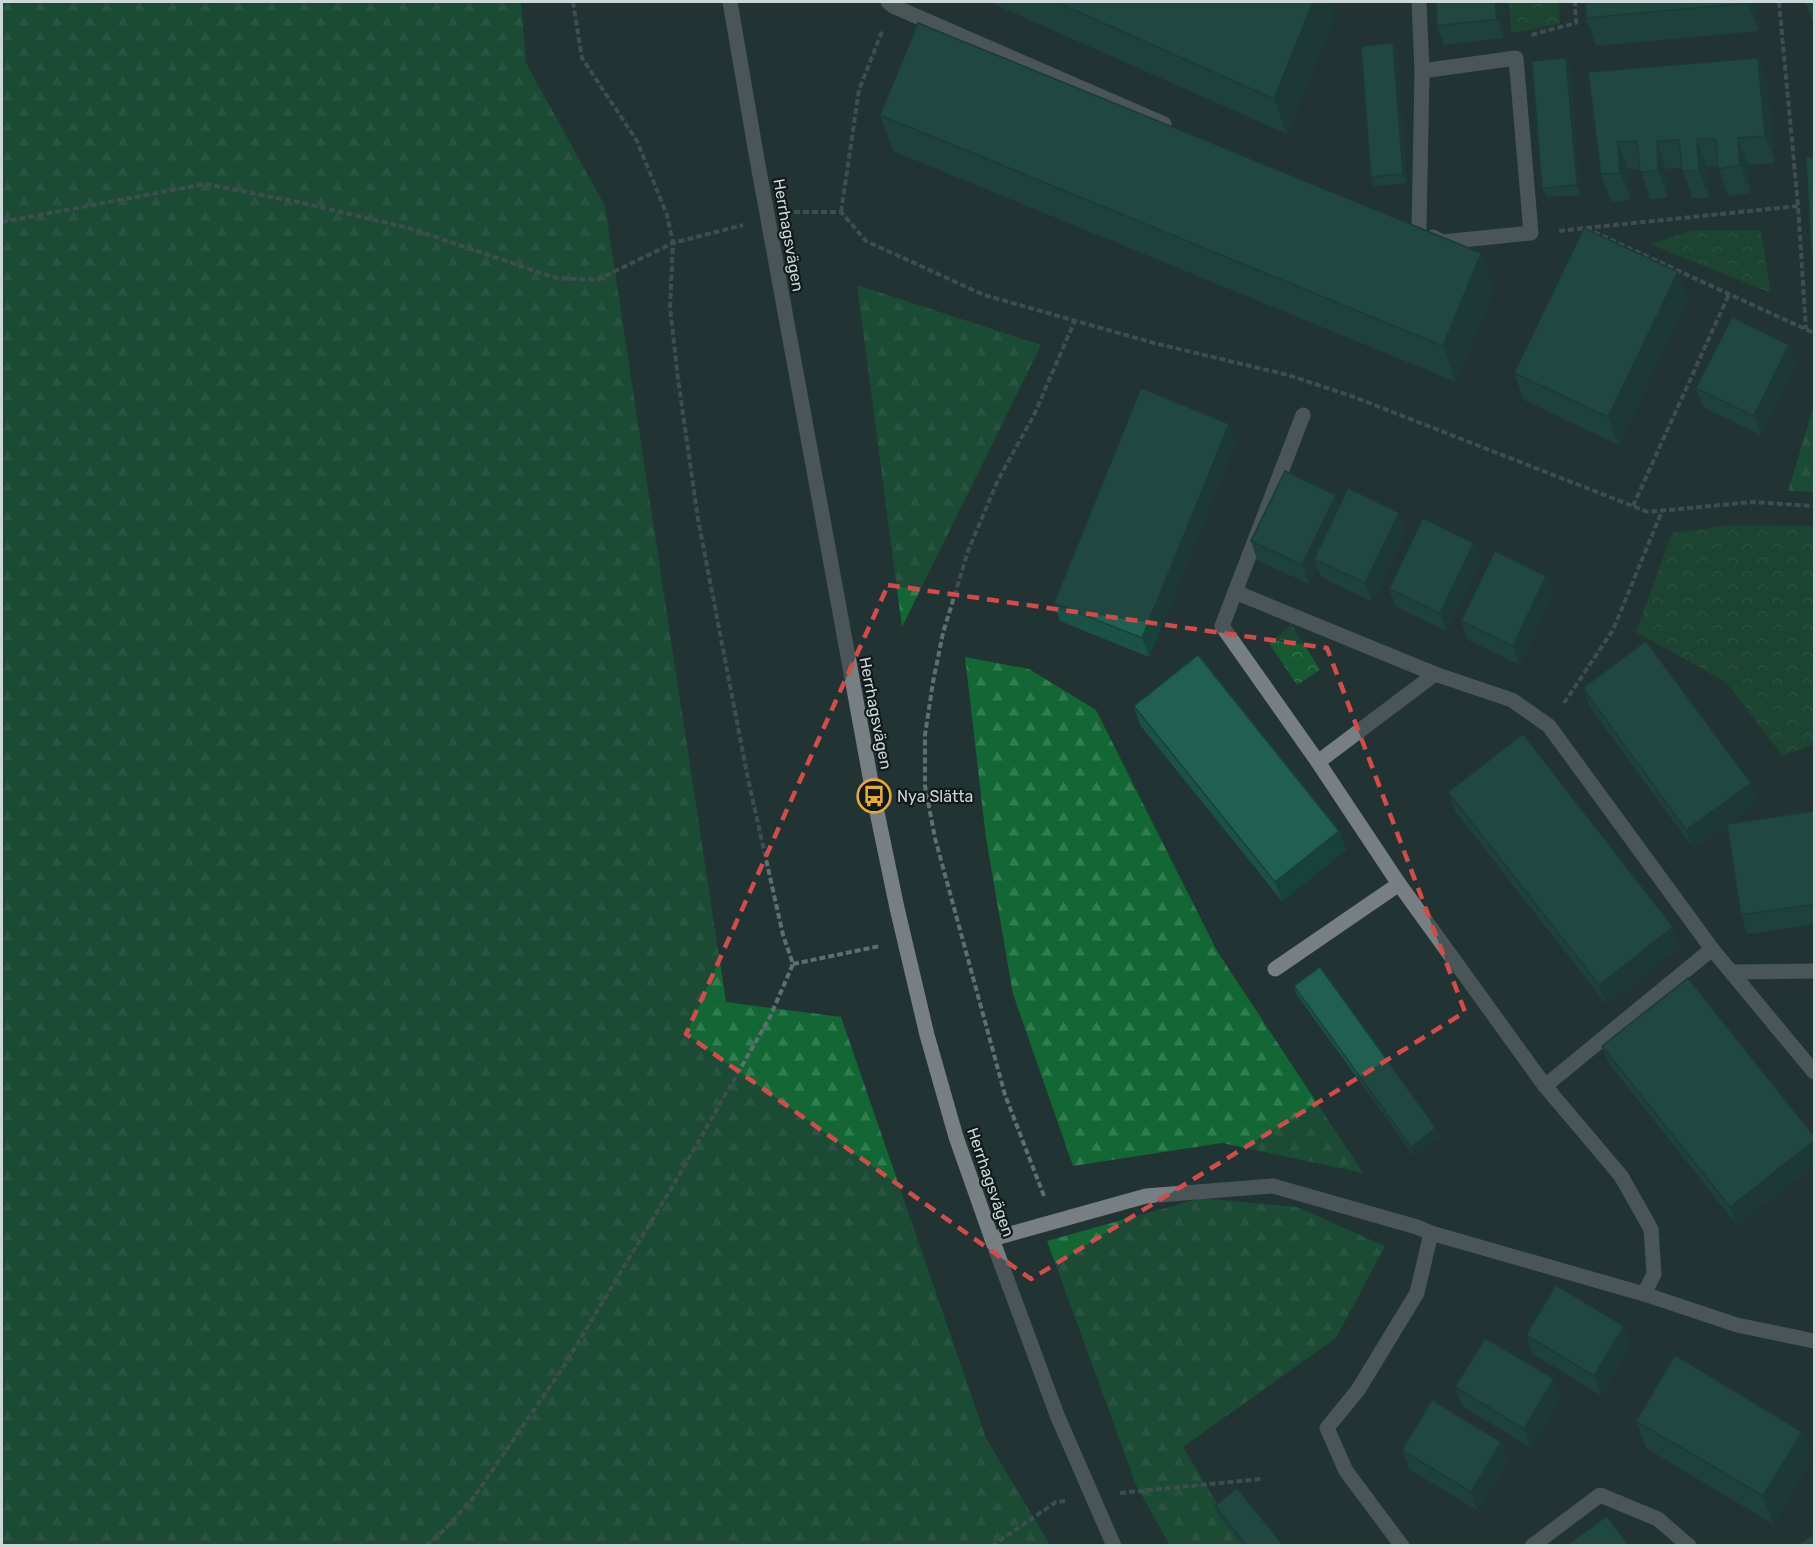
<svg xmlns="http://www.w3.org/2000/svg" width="1816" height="1547" viewBox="0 0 1816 1547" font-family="Rubik,sans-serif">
<defs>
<pattern id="forest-firs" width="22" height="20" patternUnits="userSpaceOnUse" patternTransform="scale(1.5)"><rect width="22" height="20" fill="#126735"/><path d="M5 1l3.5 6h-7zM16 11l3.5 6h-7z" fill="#337c52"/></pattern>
<pattern id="park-crowns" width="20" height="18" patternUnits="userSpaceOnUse" patternTransform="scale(1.5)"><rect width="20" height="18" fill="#175930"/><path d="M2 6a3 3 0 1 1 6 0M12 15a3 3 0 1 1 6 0" fill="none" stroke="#38704d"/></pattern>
</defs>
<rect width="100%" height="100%" fill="#223334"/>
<!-- forest -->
<g fill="url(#forest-firs)">
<polygon points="2,2 521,2 526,63 605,206 726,1002 841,1017 986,1438 1050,1545 2,1545"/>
<polygon points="857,285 1041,345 902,627"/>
<polygon points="1814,405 1814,492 1788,491"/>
<polygon points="965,657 1029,669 1096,710 1217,951 1363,1173 1222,1143 1073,1166 1013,994 986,838"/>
<polygon points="1201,1198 1297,1207 1385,1246 1336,1338 1183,1447 1242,1545 1170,1545 1136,1485 1047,1241"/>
</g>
<!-- park -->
<g fill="url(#park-crowns)">
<polygon points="1509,2 1559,2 1560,24 1511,33"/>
<polygon points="1693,230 1761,230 1771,293 1650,244"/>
<polygon points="1731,525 1814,526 1814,745 1782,755 1726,682 1636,632 1672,533"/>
<polygon points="1292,625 1320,670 1297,685 1269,643"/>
</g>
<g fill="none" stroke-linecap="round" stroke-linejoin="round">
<!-- path -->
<g stroke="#606e6f" stroke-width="4" stroke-dasharray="6 3" stroke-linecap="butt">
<polyline points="1779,2 1798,206 1806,329"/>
<polyline points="1532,36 1534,34 1576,23 1575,2"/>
<polyline points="794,212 841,212 866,241 984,295 1154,343 1288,375 1354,397 1648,512 1752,502 1814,506"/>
<polyline points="841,212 859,90 883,29"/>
<polyline points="2,222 205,184 303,203 409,228 556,278 597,280 673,243 743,225"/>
<polyline points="1586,228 1798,206"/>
<polyline points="1559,231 1585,228 1814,333"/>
<polyline points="1633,506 1729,294"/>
<polyline points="1564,703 1613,630 1662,511"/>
<polyline points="793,964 880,946"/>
<polyline points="1044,1196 1005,1095 935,838 925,786 925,735 933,682 943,633 968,551 998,480 1034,415 1075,320"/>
<polyline points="1120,1493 1261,1479"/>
<polyline points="426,1546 445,1529 474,1497 564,1366 678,1177 770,1017 793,964 783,935 748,779 698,519 678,379 670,307 673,243 667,215 637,141 582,58 573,2"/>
<polyline points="992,1546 1056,1502 1065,1501"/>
</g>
<!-- minor -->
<g stroke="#787f82" stroke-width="15">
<polyline points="730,2 757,159 873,793 897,908 927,1035 956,1137 992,1239 1057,1415 1114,1546"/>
<polyline points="888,2 893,6 1164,124"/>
<polyline points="1422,71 1516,58 1531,233 1442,242 1433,237"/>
<polyline points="1419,229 1422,71 1419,2"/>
<polyline points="1303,415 1222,626 1318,762 1399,884"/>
<polyline points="1235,592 1435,674 1512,700 1549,726 1712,949 1814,1072"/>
<polyline points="1318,762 1435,674"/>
<polyline points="1275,969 1399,884 1545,1086 1621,1176 1651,1229 1654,1274 1644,1294"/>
<polyline points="1733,972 1814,971"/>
<polyline points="1545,1086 1712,949"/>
<polyline points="992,1239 1146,1196 1273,1186 1417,1227 1431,1233 1644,1294 1737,1325 1814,1341"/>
<polyline points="1402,1546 1346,1471 1327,1428 1358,1390 1417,1293 1431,1233"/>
<polyline points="1532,1546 1600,1495 1658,1519 1689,1546"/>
</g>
</g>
<!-- wall -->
<g fill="#1c5246">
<polygon points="989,2 1329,2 1335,16 1287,134"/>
<polygon points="1436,2 1501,2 1503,38 1444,45 1437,26"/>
<polygon points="1756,2 1758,31 1596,46 1586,18"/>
<polygon points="1805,2 1815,2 1815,22 1813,22"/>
<polygon points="1393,43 1397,52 1407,183 1374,186 1371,177"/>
<polygon points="1566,58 1570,67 1580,195 1546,197 1542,188"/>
<polygon points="1758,58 1768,86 1775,163 1748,165 1750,193 1728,196 1718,167 1707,167 1709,198 1692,198 1682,168 1666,169 1668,198 1650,199 1640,169 1628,169 1630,200 1611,202 1601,174 1588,72"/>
<polygon points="880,115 1481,253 1494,289 1456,382 893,151"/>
<polygon points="1815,157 1815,262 1811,251"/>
<polygon points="1688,300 1618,445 1524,400 1514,373"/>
<polygon points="1789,345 1796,364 1761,435 1703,407 1696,388"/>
<polygon points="1236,442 1149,657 1060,621 1054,603"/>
<polygon points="1339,505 1399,513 1406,531 1372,602 1321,577 1317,567 1309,584 1257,560 1251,541"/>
<polygon points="1474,543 1481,561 1447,631 1396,607 1389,589"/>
<polygon points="1546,576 1553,594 1520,665 1468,640 1461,621"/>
<polygon points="1583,688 1757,802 1693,848 1590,707"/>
<polygon points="1134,706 1339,831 1346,850 1282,901 1140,725"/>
<polygon points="1448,792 1680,946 1606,1004 1455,811"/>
<polygon points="1815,811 1815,924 1747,934 1741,915"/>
<polygon points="1294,986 1436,1128 1440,1137 1414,1156 1297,995"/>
<polygon points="1602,1046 1815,1137 1815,1164 1737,1225 1609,1064"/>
<polygon points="1624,1326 1631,1345 1601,1395 1533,1354 1526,1335"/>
<polygon points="1455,1387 1561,1397 1530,1447 1462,1406"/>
<polygon points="1636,1421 1812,1459 1773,1524 1646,1448"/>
<polygon points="1501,1442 1508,1461 1477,1510 1409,1469 1402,1450"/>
<polygon points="1215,1506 1283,1545 1242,1545 1218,1516"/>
</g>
<!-- shaded-wall -->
<g fill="#174239">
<polygon points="1313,2 1329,2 1335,16 1287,134 1274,99"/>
<polygon points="1495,2 1501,2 1503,38 1497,19"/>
<polygon points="1748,2 1756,2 1758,31 1748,3"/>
<polygon points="1393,43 1397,52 1407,183 1403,174"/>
<polygon points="1566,58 1570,67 1580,195 1577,185"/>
<polygon points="1758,58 1768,86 1775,163 1765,136"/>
<polygon points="1738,138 1748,165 1750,193 1740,165"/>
<polygon points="1697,139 1707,167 1709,198 1699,171"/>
<polygon points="1657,141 1666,169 1668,198 1658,170"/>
<polygon points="1618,142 1628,169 1630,200 1620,173"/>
<polygon points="1481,253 1494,289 1456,382 1443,346"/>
<polygon points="1678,272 1688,300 1618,445 1608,417"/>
<polygon points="1789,345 1796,364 1761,435 1754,416"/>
<polygon points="1229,424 1236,442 1149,657 1142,638"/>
<polygon points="1336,495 1342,514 1314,559 1317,567 1309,584 1302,565"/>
<polygon points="1399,513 1406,531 1372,602 1365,583"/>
<polygon points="1474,543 1481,561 1447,631 1440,613"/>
<polygon points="1546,576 1553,594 1520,665 1513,646"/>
<polygon points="1751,783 1757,802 1693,848 1686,830"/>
<polygon points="1339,831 1346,850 1282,901 1275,882"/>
<polygon points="1673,927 1680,946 1606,1004 1599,985"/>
<polygon points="1436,1128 1440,1137 1414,1156 1411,1147"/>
<polygon points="1815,1140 1815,1164 1737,1225 1730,1207"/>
<polygon points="1624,1326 1631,1345 1601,1395 1594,1376"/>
<polygon points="1554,1379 1561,1397 1530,1447 1524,1429"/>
<polygon points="1802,1432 1812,1459 1773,1524 1763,1496"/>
<polygon points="1501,1442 1508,1461 1477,1510 1471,1492"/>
</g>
<!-- building -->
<g fill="#215f51" stroke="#174239" stroke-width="1.5">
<polygon points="1056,2 1313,2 1274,99"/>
<polygon points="1436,2 1495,2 1497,19 1437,26"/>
<polygon points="1585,2 1748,2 1748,3 1586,18"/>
<polygon points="918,23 1481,253 1443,346 880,115"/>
<polygon points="1393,43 1403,174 1371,177 1361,46"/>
<polygon points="1566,58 1577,185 1542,188 1532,61"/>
<polygon points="1758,58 1765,136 1738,138 1740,165 1718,169 1716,139 1697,139 1699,171 1682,171 1679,140 1657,141 1658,170 1640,172 1637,141 1618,142 1620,173 1601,174 1588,72"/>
<polygon points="1806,157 1815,157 1815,251 1811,251"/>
<polygon points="1584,228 1678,272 1608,417 1514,373"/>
<polygon points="1732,317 1789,345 1754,416 1696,388"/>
<polygon points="1141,388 1229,424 1142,638 1054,603"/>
<polygon points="1285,471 1336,495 1302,565 1251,541"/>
<polygon points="1348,488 1399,513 1365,583 1314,559"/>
<polygon points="1423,518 1474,543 1440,613 1389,589"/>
<polygon points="1495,551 1546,576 1513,646 1461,621"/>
<polygon points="1646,641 1751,783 1686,830 1583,688"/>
<polygon points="1198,655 1339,831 1275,882 1134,706"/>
<polygon points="1523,734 1673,927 1599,985 1448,792"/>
<polygon points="1815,811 1815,904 1741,915 1727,824"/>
<polygon points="1320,967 1436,1128 1411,1147 1294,986"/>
<polygon points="1688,978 1815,1137 1815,1140 1730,1207 1602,1046"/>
<polygon points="1556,1285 1624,1326 1594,1376 1526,1335"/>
<polygon points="1485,1338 1554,1379 1524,1429 1455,1387"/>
<polygon points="1675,1355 1802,1432 1763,1496 1636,1421"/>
<polygon points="1432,1400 1501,1442 1471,1492 1402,1450"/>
<polygon points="1237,1488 1283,1545 1246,1545 1215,1506"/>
<polygon points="1607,1516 1628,1545 1567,1545"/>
<polygon points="1815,1533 1815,1545 1798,1545"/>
</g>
<!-- marked area -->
<path d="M0 0H1816V1547H0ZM888 585 1327 648 1465 1012 1031 1279 686 1034Z" fill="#223334" fill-opacity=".55" fill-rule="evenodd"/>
<path fill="none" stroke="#d44b4b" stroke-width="4.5" stroke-dasharray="12 8" stroke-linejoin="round" d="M888 585 1327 648 1465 1012 1031 1279 686 1034Z"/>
<!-- icons -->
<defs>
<g id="bus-ring" transform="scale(1.725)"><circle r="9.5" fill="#12191a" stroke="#e9ab38" stroke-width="1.5"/><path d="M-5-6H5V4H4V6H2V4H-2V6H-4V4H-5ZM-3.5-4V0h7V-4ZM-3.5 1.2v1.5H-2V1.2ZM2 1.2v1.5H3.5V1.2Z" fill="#e9ab38"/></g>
</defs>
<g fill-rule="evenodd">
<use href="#bus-ring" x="874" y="796"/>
</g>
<g text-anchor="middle" stroke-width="4.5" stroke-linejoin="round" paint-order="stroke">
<!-- street labels -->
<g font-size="16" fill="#ccd7d7" stroke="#12191a">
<text transform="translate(789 235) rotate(80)" y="6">Herrhagsvägen</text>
<text transform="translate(876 713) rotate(79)" y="6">Herrhagsvägen</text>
<text transform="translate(991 1182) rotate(71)" y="6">Herrhagsvägen</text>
</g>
<!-- poi labels -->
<g font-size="16" fill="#ccd7d7" stroke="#12191a" text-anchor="start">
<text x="897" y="802">Nya Slätta</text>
</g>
</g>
<!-- border -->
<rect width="1816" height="1547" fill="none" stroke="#ccd7d7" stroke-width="6"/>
</svg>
